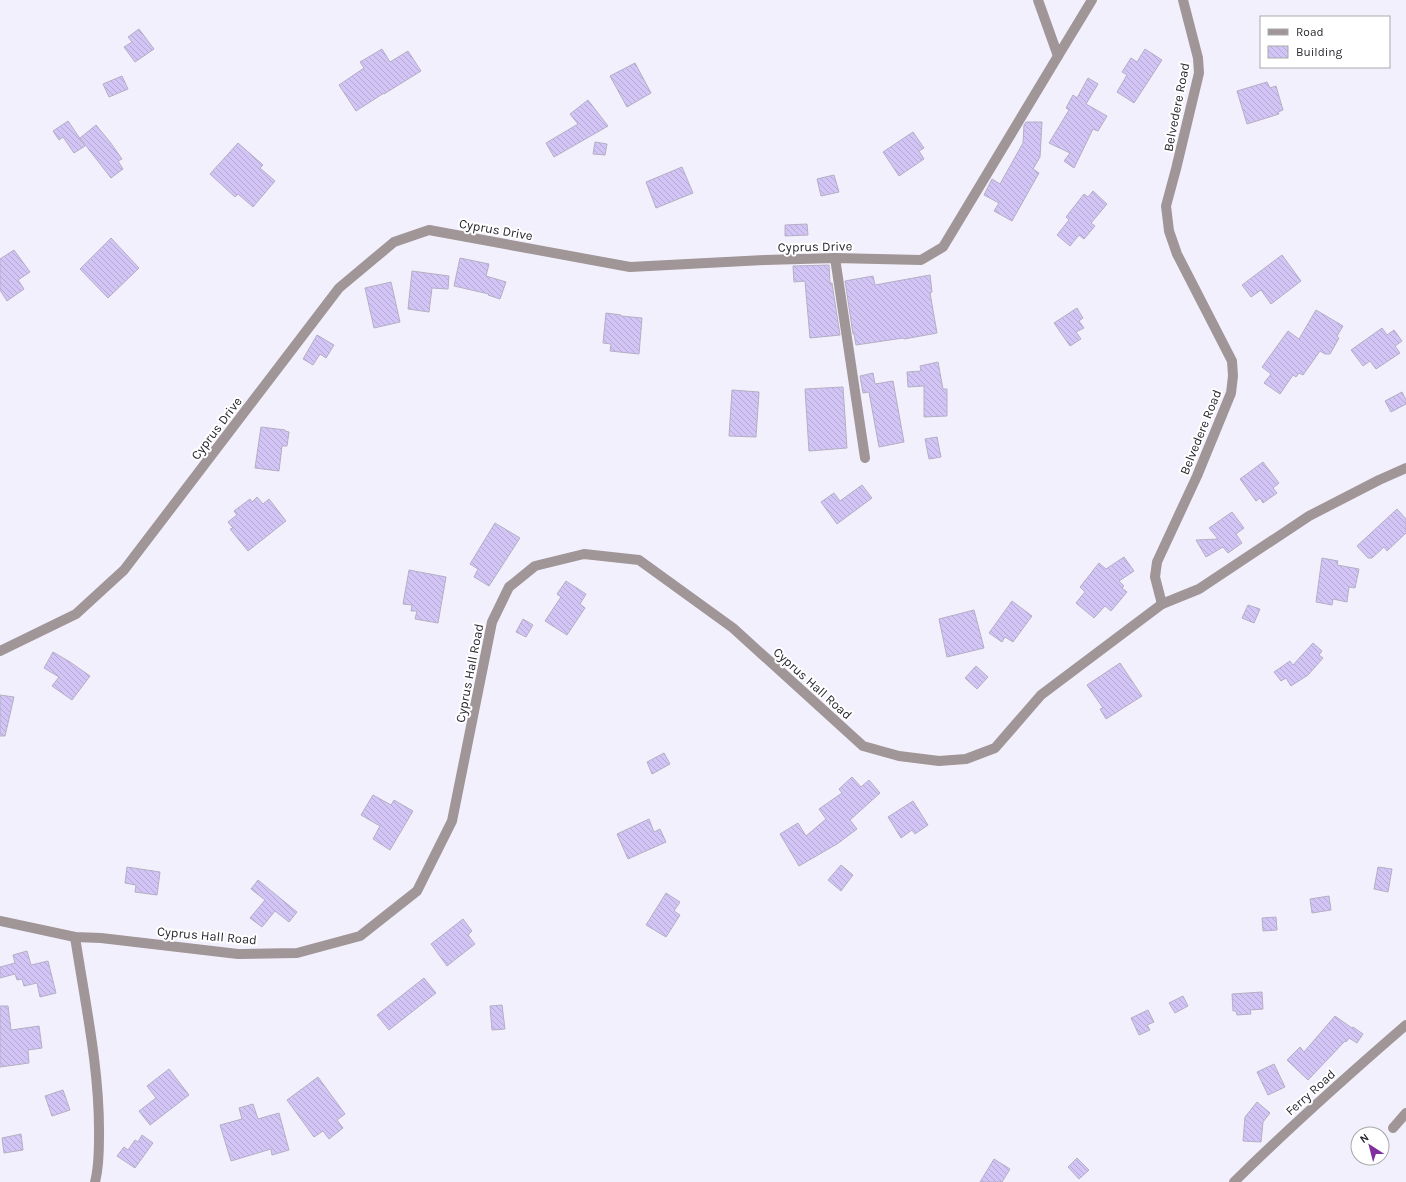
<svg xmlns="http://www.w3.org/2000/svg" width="1406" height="1182" viewBox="0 0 1406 1182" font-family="Karla,sans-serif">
<defs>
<pattern id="building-back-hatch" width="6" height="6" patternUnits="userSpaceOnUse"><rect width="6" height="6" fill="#d2c5f5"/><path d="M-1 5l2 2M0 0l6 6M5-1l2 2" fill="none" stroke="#b4a9d2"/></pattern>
</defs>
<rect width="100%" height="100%" fill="#f3f0fd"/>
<!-- building -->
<g fill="url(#building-back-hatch)" stroke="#b4afc4">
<polygon points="139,29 154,49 135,62 124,47 132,42 128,37"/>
<polygon points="382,49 390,62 408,51 421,71 384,94 384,93 356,111 339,85 364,68 360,62"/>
<polygon points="1145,49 1162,60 1134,103 1117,92 1127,75 1122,72 1131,58 1137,62"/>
<polygon points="635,63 651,93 627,107 610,76"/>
<polygon points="122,76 128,89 109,97 103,84"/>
<polygon points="1088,78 1098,84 1086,104 1107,116 1098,131 1093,129 1074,168 1064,161 1070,153 1049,143 1069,110 1066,108 1073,95 1077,98"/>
<polygon points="1267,82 1270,88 1276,86 1283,110 1278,112 1279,114 1247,124 1237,91"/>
<polygon points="588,100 608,126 554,157 546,143 578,124 570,114"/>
<polygon points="68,121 85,146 74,153 63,137 59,140 53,131"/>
<polygon points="1026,122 1042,122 1040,157 1033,169 1039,173 1012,221 994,211 999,203 984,195 992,179 1000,184 1023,143 1024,125"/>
<polygon points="96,125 110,142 122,159 118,161 123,169 111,178 80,138"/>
<polygon points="913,132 924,148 919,151 924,159 899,176 883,152"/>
<polygon points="595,142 607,144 605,155 593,154"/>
<polygon points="238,143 263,165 260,168 275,181 253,207 238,194 235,197 210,174"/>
<polygon points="682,167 693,193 656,208 646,182"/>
<polygon points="834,175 839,192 821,196 817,179"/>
<polygon points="1093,191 1107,204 1091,223 1095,226 1084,239 1079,235 1070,246 1057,235 1069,220 1066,217 1084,194 1088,197"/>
<polygon points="807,224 808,235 785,236 785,225"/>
<polygon points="111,238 139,268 108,298 80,269"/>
<polygon points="14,250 30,272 18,280 24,289 7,301 0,290 0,259"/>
<polygon points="1282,255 1301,281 1271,304 1261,290 1251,297 1242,285"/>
<polygon points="460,258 489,264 486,276 506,282 500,299 488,295 489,294 454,286"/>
<polygon points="829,265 830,283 832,283 840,335 810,338 805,281 794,282 793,266"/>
<polygon points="412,271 449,276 448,289 432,288 429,312 408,309"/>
<polygon points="930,275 932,292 930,293 937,333 904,339 903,338 856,345 854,334 853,334 845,281 873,276 875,285"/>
<polygon points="391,282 400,322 374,328 365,288"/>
<polygon points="1077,308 1083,318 1079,321 1084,328 1076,332 1081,339 1070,346 1054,323"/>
<polygon points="1316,310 1343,326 1337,336 1339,338 1330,354 1325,354 1320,351 1303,375 1299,373 1296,377 1293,375 1280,394 1264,383 1271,374 1262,367 1288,331 1299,339"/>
<polygon points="606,313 621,315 621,316 642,318 639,354 610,351 611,344 603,343"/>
<polygon points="1382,328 1387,335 1394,330 1402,341 1395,346 1400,353 1376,369 1370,361 1363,366 1351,350"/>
<polygon points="317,335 334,345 326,358 320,354 313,365 303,359"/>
<polygon points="938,362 943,389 947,389 947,416 924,417 924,386 908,387 907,372 921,371 920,366"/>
<polygon points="873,373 875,384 893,381 904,442 879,447 869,392 863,393 860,376"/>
<polygon points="843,387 847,448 809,451 805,389"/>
<polygon points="732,390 759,392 756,437 729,436"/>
<polygon points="1402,392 1406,400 1406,404 1391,412 1385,401"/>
<polygon points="261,427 285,430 285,431 289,432 287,446 282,446 279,471 255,468"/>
<polygon points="937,437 941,457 929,459 925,439"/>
<polygon points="1263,462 1279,483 1273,488 1277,493 1263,503 1260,498 1256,501 1240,479"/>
<polygon points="862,485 872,498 837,524 821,502 834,493 840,501"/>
<polygon points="257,497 263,504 269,499 286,521 248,551 230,529 233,528 228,522 237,515 234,511 250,499 252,502"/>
<polygon points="1397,509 1406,519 1406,533 1387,551 1384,547 1372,558 1368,558 1357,546"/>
<polygon points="1232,512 1244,528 1236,534 1242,543 1228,553 1223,547 1206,557 1196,540 1218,539 1209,528"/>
<polygon points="495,523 520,538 489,586 474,577 478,569 470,564"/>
<polygon points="1124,557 1134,571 1119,581 1124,586 1122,588 1127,592 1111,611 1105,606 1094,618 1076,603 1085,592 1080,587 1099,563 1106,569"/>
<polygon points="1322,558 1338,561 1337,565 1359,569 1355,588 1349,587 1347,602 1333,599 1332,605 1316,602"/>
<polygon points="409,570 446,577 438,623 415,619 417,611 411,611 412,605 403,604"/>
<polygon points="566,581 586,594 580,604 585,608 567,635 545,621 561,597 557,594"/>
<polygon points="1012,601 1032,616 1013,642 1005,637 1002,642 989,633"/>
<polygon points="1248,605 1260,609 1254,623 1242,618"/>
<polygon points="974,610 984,648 947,657 939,619"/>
<polygon points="523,619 533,625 526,637 516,632"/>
<polygon points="1313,643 1322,651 1319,655 1323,658 1308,675 1291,686 1286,678 1281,681 1274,672 1290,661 1293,665"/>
<polygon points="53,652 70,662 90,676 72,700 52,686 59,677 44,668"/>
<polygon points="1120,663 1142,696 1106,719 1100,709 1103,708 1087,685"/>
<polygon points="976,666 988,677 977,689 965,678"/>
<polygon points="0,695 14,697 5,736 0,736"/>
<polygon points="664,753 670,764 652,774 647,762"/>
<polygon points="852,777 861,787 869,780 880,793 850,820 857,829 837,844 799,866 780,834 798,823 806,836 826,819 819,809 842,793 839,789"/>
<polygon points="373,795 391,805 394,800 413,811 390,850 373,839 380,826 361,815"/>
<polygon points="913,801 928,825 915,834 912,830 901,838 888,817"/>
<polygon points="649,819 654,832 660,829 666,842 628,859 617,834"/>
<polygon points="841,865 853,875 841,891 828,880"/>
<polygon points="127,867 160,872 157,895 135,892 136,885 125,883"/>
<polygon points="1378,867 1392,869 1388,892 1374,889"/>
<polygon points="258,880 297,912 289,922 275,911 262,927 250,918 265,900 251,889"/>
<polygon points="666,893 680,902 674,911 680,915 666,937 646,925"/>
<polygon points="1329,896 1331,910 1312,913 1310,899"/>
<polygon points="1276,917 1277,930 1263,931 1262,918"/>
<polygon points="463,919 472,931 468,935 475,944 447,966 431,944"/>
<polygon points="27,951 31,965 48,961 56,993 40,997 37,983 24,986 22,979 17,980 15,974 0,978 0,967 15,963 13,955"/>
<polygon points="424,978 436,993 389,1030 377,1015"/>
<polygon points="1262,992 1263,1009 1250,1010 1251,1014 1237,1015 1236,1011 1233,1011 1232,994"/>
<polygon points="1183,996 1188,1006 1175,1013 1169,1003"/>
<polygon points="502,1005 505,1029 492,1030 490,1006"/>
<polygon points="0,1006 8,1006 11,1030 39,1026 42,1048 28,1050 29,1063 0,1067"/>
<polygon points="1148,1010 1154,1022 1147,1025 1150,1030 1139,1035 1131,1018"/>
<polygon points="1335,1016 1352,1028 1353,1027 1363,1034 1357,1043 1349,1038 1346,1042 1345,1041 1308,1080 1287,1060 1300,1047 1304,1052"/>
<polygon points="1274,1064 1285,1087 1268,1095 1257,1072"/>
<polygon points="169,1069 189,1095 150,1125 139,1111 156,1098 147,1086"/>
<polygon points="318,1077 345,1114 337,1120 343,1128 329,1139 323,1131 314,1137 287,1100"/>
<polygon points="63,1090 70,1110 52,1116 45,1096"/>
<polygon points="1257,1102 1270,1113 1263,1122 1261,1142 1243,1141 1245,1117"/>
<polygon points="253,1104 258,1119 279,1113 289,1150 272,1155 271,1149 231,1161 220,1125 242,1119 239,1108"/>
<polygon points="21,1134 23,1150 4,1153 2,1138"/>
<polygon points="142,1135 153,1143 135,1168 117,1156 124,1147 128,1150 135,1140 138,1142"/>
<polygon points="1077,1158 1089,1170 1079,1179 1068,1167"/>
<polygon points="994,1159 1010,1169 1002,1182 980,1182"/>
</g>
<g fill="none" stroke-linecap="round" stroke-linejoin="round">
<!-- minor -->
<g stroke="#a09597" stroke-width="10">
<polyline points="1038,0 1058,56 1092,0"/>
<polyline points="1183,0 1198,58 1199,73 1176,169 1166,206 1169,231 1177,254 1232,361 1233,376 1231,393 1197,476 1157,562 1155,577 1162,604 1199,589 1309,516 1379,480 1406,468"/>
<polyline points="835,258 865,458"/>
<polyline points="0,651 76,614 124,570 339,288 394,242 429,230 630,267 765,260 835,258 921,260 943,247 1058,56"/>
<polyline points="0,921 75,937 101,938 238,954 297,953 360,936 417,891 452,821 492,622 509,587 535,566 584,554 639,560 733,628 863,746 899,756 939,761 966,759 995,748 1041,695 1162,604"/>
<path d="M75 937C85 1002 100 1071 99 1137 99 1152 99 1167 95 1182"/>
<polyline points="1393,1128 1406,1113"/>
<path d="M1234 1182C1289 1128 1347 1076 1406 1025"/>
</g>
</g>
<g text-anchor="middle" stroke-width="4" stroke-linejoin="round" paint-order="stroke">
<!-- street labels -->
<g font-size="13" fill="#29272f" stroke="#fff">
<text transform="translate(1176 107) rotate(-79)" y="5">Belvedere Road</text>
<text transform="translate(496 229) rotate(10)" y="5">Cyprus Drive</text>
<text transform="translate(815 246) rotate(-1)" y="5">Cyprus Drive</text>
<text transform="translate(216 428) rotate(-53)" y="5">Cyprus Drive</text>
<text transform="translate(1200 432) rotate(-68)" y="5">Belvedere Road</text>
<text transform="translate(469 673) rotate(-79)" y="5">Cyprus Hall Road</text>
<text transform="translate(813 683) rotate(42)" y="5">Cyprus Hall Road</text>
<text transform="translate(207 935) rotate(5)" y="5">Cyprus Hall Road</text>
<text transform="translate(1310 1092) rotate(-42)" y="5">Ferry Road</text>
</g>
</g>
<!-- legend -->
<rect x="1260" y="16" width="130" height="52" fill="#ffffff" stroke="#a9a9ac"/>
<rect x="1268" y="29" width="20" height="6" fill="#a09597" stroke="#a9a9ac"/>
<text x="1296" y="36" font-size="12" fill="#29272f">Road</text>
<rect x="1268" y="46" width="20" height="12" fill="url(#building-back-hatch)" stroke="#a9a9ac"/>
<text x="1296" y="56" font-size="12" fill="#29272f">Building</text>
<!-- north arrow -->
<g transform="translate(1370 1146) rotate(324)"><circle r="19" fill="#ffffff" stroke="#a9a9ac"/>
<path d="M0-3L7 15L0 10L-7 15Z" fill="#812f9e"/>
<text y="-6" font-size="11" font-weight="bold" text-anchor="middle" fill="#29272f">N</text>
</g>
</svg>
